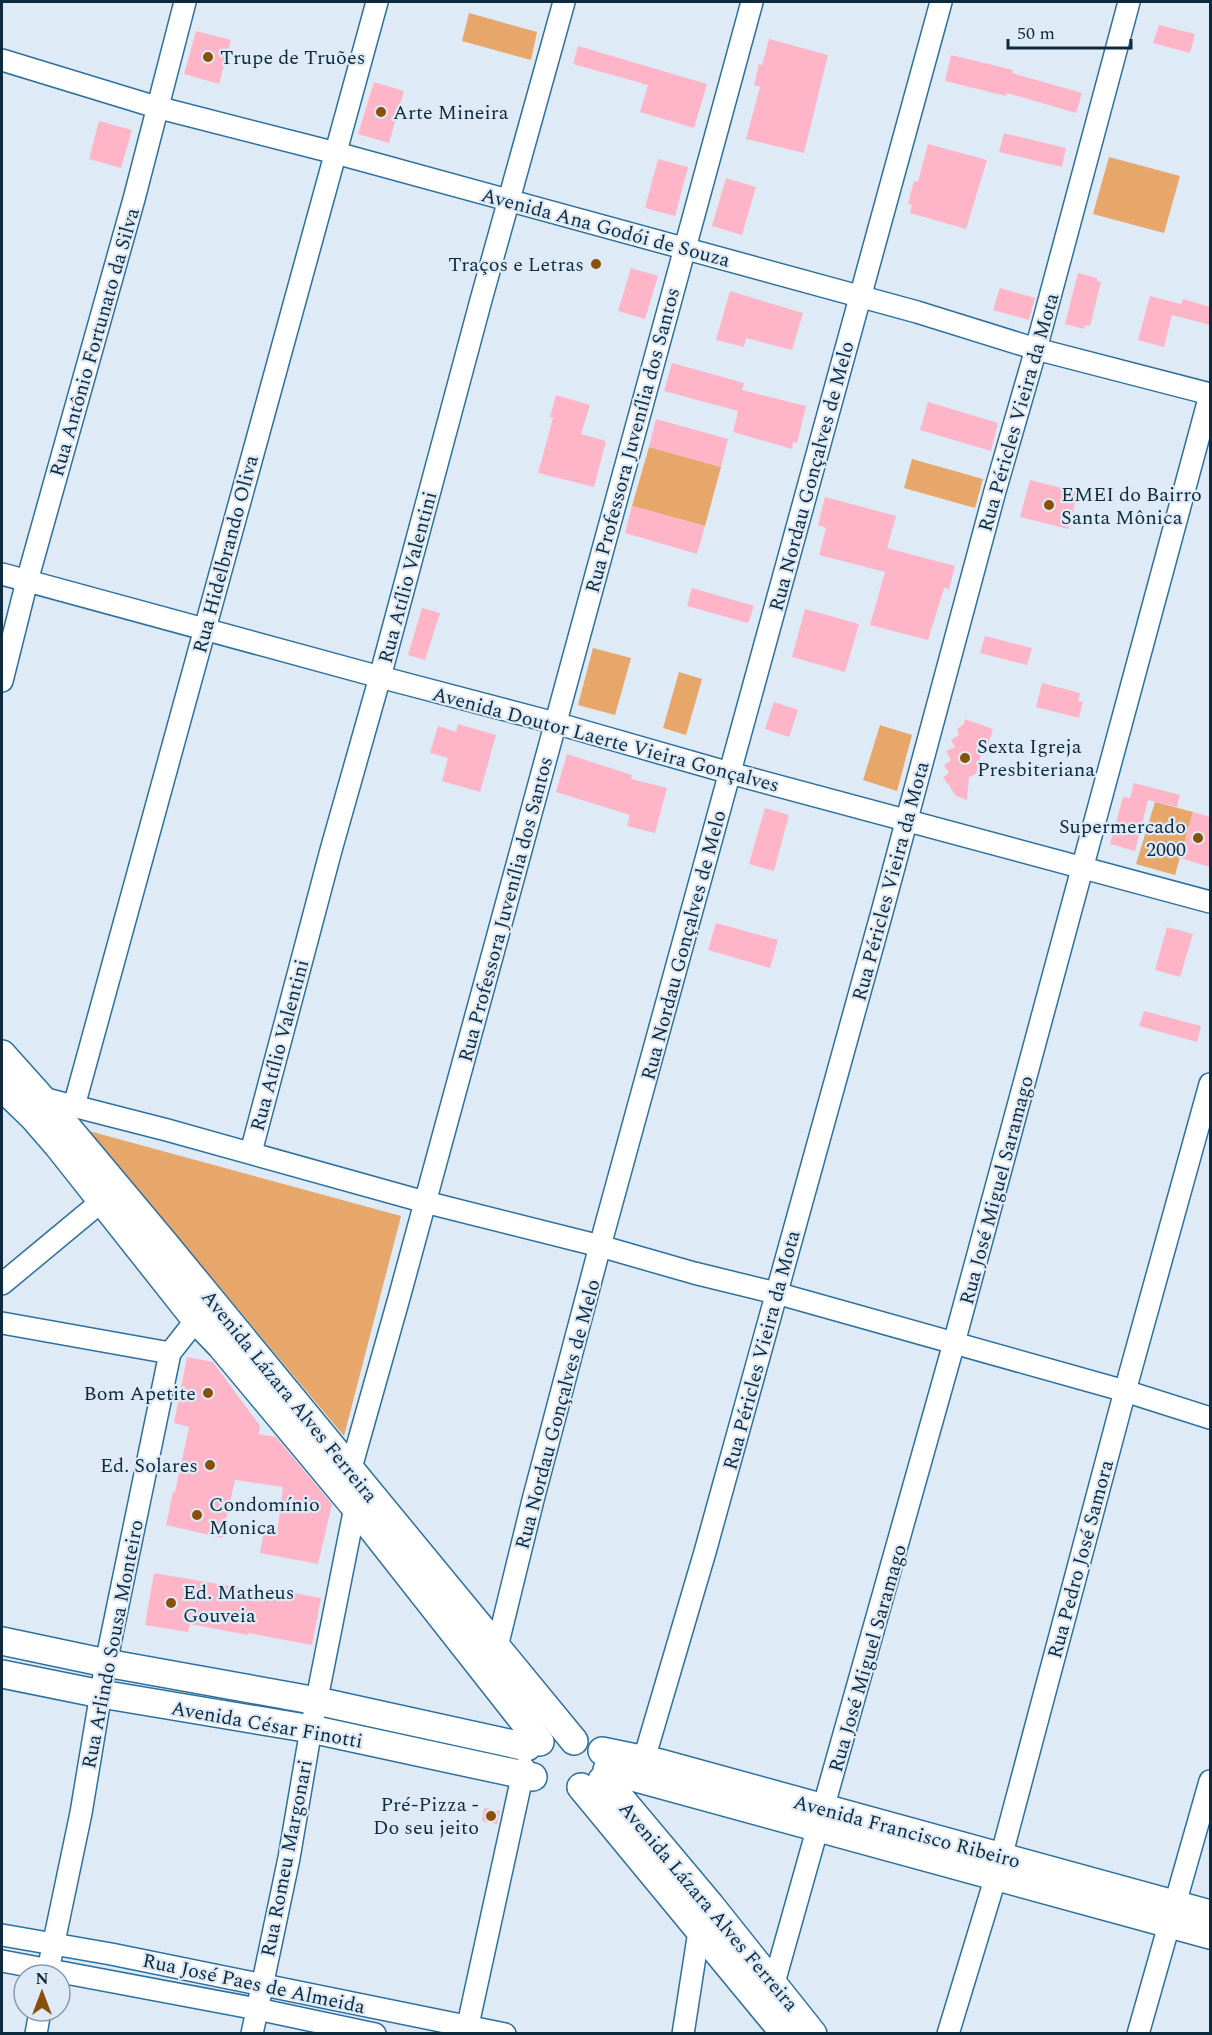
<svg xmlns="http://www.w3.org/2000/svg" width="1212" height="2035" viewBox="0 0 1212 2035" font-family="Spectral,serif">
<rect width="100%" height="100%" fill="#deeaf5"/>
<!-- green -->
<g fill="#e7a66a">
<polygon points="469,13 537,32 531,60 462,41"/>
<polygon points="1109,157 1180,176 1164,233 1093,214"/>
<polygon points="649,447 721,467 705,526 632,506"/>
<polygon points="912,459 983,479 975,508 904,488"/>
<polygon points="593,648 631,658 615,715 578,705"/>
<polygon points="679,672 702,679 686,735 663,728"/>
<polygon points="880,725 912,735 897,791 863,780"/>
<polygon points="1155,802 1193,812 1175,875 1136,864"/>
<polygon points="89,1131 401,1216 344,1436"/>
</g>
<!-- building -->
<g fill="#ffb5c8">
<polygon points="1159,25 1195,34 1190,53 1153,43"/>
<polygon points="196,31 231,40 219,84 184,74"/>
<polygon points="769,39 828,55 804,153 746,139 760,87 754,85 759,64 762,65"/>
<polygon points="578,46 707,84 694,128 640,112 648,85 573,64"/>
<polygon points="951,55 1013,70 1012,73 1082,93 1076,113 1007,93 1006,96 945,81"/>
<polygon points="374,82 404,91 389,143 358,134"/>
<polygon points="99,121 132,130 121,168 89,159"/>
<polygon points="1004,133 1066,148 1062,167 999,152"/>
<polygon points="928,144 987,160 966,229 910,213 912,205 908,204 914,181 918,182"/>
<polygon points="658,159 688,167 675,216 645,208"/>
<polygon points="726,178 756,187 742,235 712,226"/>
<polygon points="631,268 658,276 645,319 618,311"/>
<polygon points="1078,273 1097,278 1097,281 1101,282 1090,326 1085,325 1084,329 1065,324"/>
<polygon points="1000,288 1035,298 1029,320 993,310"/>
<polygon points="730,291 803,313 792,350 746,338 744,347 716,340"/>
<polygon points="1150,296 1181,304 1183,299 1210,307 1210,325 1172,315 1164,347 1138,340"/>
<polygon points="672,363 744,383 742,390 806,406 797,443 793,442 792,449 733,432 738,411 664,391"/>
<polygon points="556,395 590,405 581,434 606,441 594,487 538,473 553,418 550,417"/>
<polygon points="928,402 998,423 991,451 920,430"/>
<polygon points="656,419 728,439 721,467 649,447"/>
<polygon points="1030,480 1078,492 1068,529 1020,517"/>
<polygon points="825,497 896,516 887,548 955,566 949,589 944,588 928,640 870,625 885,572 819,555 826,528 818,525"/>
<polygon points="632,506 705,526 697,554 625,533"/>
<polygon points="692,588 754,606 748,623 687,606"/>
<polygon points="422,608 440,613 425,660 408,655"/>
<polygon points="805,609 859,624 845,672 792,657"/>
<polygon points="985,636 1032,648 1027,665 980,653"/>
<polygon points="1042,683 1080,693 1078,701 1083,702 1079,718 1036,707"/>
<polygon points="774,702 798,710 789,737 765,729"/>
<polygon points="965,719 993,729 987,748 983,747 976,774 969,777 967,800 956,796 943,777 949,773 944,765 951,760 946,751 955,747 951,740 959,735 957,729 964,724"/>
<polygon points="458,724 496,735 480,792 442,781 448,758 430,753 438,726 456,732"/>
<polygon points="567,754 632,775 631,779 667,788 655,833 627,826 630,815 556,792"/>
<polygon points="1134,783 1180,795 1177,807 1148,800 1135,851 1110,844 1123,797 1130,798"/>
<polygon points="765,808 789,815 774,871 749,864"/>
<polygon points="1193,812 1210,817 1210,867 1180,858"/>
<polygon points="716,923 778,940 770,968 708,950"/>
<polygon points="1167,927 1193,934 1180,977 1155,970"/>
<polygon points="1144,1011 1201,1026 1197,1042 1139,1026"/>
<polygon points="187,1357 213,1362 260,1426 259,1434 276,1437 332,1504 318,1564 260,1553 264,1531 277,1533 283,1487 235,1480 222,1538 166,1525 173,1492 175,1492 189,1427 174,1423"/>
<polygon points="154,1573 271,1593 272,1589 321,1598 312,1645 248,1633 248,1635 190,1624 188,1632 145,1625"/>
<polygon points="484,1808 500,1811 497,1824 482,1821"/>
</g>
<g fill="none" stroke-linecap="round" stroke-linejoin="round">
<!-- minor casing -->
<g stroke="#2d709f" stroke-width="24">
<g id="minor">
<polyline points="2,60 156,107 336,153 917,312 1036,349 1210,394"/>
<polyline points="2,574 380,677 555,723 730,773 1210,902"/>
<polyline points="2,681 27,581 134,199 185,2"/>
<polyline points="42,1098 167,1130 425,1202 600,1246 694,1273 776,1293 1125,1391 1210,1418"/>
<polyline points="74,1106 377,2"/>
<polyline points="251,1152 331,850 380,677 481,300 564,2"/>
<polyline points="2,1284 114,1191"/>
<polyline points="2,1323 170,1353"/>
<polyline points="351,1468 399,1298 752,2"/>
<polyline points="497,1647 533,1500 600,1246 941,2"/>
<polyline points="644,1759 705,1552 882,912 995,491 1036,349 1129,2"/>
<polyline points="2,1935 111,1954 505,2034"/>
<polyline points="2,1961 257,2009 375,2034"/>
<polyline points="47,1975 81,1813 106,1663 170,1353 196,1320"/>
<polyline points="774,1983 954,1343 1210,395"/>
<polyline points="36,2034 40,2011"/>
<polyline points="252,2034 289,1858 311,1729 355,1507"/>
<polyline points="466,2034 524,1768"/>
<polyline points="683,2034 699,1931"/>
<polyline points="948,2034 996,1876 1125,1391 1210,1084"/>
<polyline points="1138,2034 1210,1781"/>
</g>
</g>
<!-- major casing -->
<g stroke="#2d709f" stroke-width="30">
<g id="major">
<polyline points="2,1054 62,1121 165,1244 574,1741"/>
<polyline points="2,1087 33,1117 59,1147 196,1320 221,1346 355,1507 540,1742"/>
<polyline points="2,1641 106,1663 317,1701 527,1747"/>
<polyline points="2,1674 101,1694 311,1729 533,1777"/>
<polyline points="602,1751 660,1763 1210,1914"/>
<polyline points="607,1770 1210,1935"/>
<polyline points="602,1780 622,1800 711,1906 813,2034"/>
<polyline points="581,1787 785,2034"/>
</g>
</g>
<!-- minor -->
<use href="#minor" stroke="#fff" stroke-width="21"/>
<!-- major -->
<use href="#major" stroke="#fff" stroke-width="27"/>
</g>
<!-- markers -->
<g fill="#8a5009" stroke="#deeaf5" stroke-width="2">
<circle cx="208" cy="57" r="6"/>
<circle cx="381" cy="112" r="6"/>
<circle cx="596" cy="264" r="6"/>
<circle cx="1049" cy="505" r="6"/>
<circle cx="965" cy="758" r="6"/>
<circle cx="1198" cy="838" r="6"/>
<circle cx="208" cy="1393" r="6"/>
<circle cx="210" cy="1465" r="6"/>
<circle cx="197" cy="1515" r="6"/>
<circle cx="171" cy="1603" r="6"/>
<circle cx="491" cy="1816" r="6"/>
</g>
<g text-anchor="middle" stroke-width="4.5" stroke-linejoin="round" paint-order="stroke">
<!-- poi labels -->
<g font-size="20" fill="#0e2a3e" stroke="#deeaf5" text-anchor="start">
<text x="220" y="64">Trupe de Truões</text>
<text x="393" y="119">Arte Mineira</text>
<text x="584" y="271" text-anchor="end">Traços e Letras</text>
<text x="1061" y="501">EMEI do Bairro<tspan x="1061" dy="23">Santa Mônica</tspan></text>
<text x="977" y="753">Sexta Igreja<tspan x="977" dy="23">Presbiteriana</tspan></text>
<text x="1186" y="833" text-anchor="end">Supermercado<tspan x="1186" dy="23">2000</tspan></text>
<text x="196" y="1400" text-anchor="end">Bom Apetite</text>
<text x="198" y="1472" text-anchor="end">Ed. Solares</text>
<text x="209" y="1511">Condomínio<tspan x="209" dy="23">Monica</tspan></text>
<text x="183" y="1599">Ed. Matheus<tspan x="183" dy="23">Gouveia</tspan></text>
<text x="479" y="1811" text-anchor="end">Pré-Pizza -<tspan x="479" dy="23">Do seu jeito</tspan></text>
</g>
<!-- street labels -->
<g font-size="20" fill="#0e2a3e" stroke="#deeaf5">
<text transform="translate(606 227) rotate(15)" y="7">Avenida Ana Godói de Souza</text>
<text transform="translate(94 342) rotate(-74)" y="7">Rua Antônio Fortunato da Silva</text>
<text transform="translate(1018 412) rotate(-74)" y="7">Rua Péricles Vieira da Mota</text>
<text transform="translate(632 440) rotate(-75)" y="7">Rua Professora Juvenília dos Santos</text>
<text transform="translate(811 476) rotate(-75)" y="7">Rua Nordau Gonçalves de Melo</text>
<text transform="translate(225 554) rotate(-75)" y="7">Rua Hidelbrando Oliva</text>
<text transform="translate(407 577) rotate(-75)" y="7">Rua Atílio Valentini</text>
<text transform="translate(606 739) rotate(15)" y="7">Avenida Doutor Laerte Vieira Gonçalves</text>
<text transform="translate(890 881) rotate(-75)" y="7">Rua Péricles Vieira da Mota</text>
<text transform="translate(505 909) rotate(-75)" y="7">Rua Professora Juvenília dos Santos</text>
<text transform="translate(683 945) rotate(-75)" y="7">Rua Nordau Gonçalves de Melo</text>
<text transform="translate(279 1045) rotate(-75)" y="7">Rua Atílio Valentini</text>
<text transform="translate(996 1190) rotate(-75)" y="7">Rua José Miguel Saramago</text>
<text transform="translate(761 1350) rotate(-75)" y="7">Rua Péricles Vieira da Mota</text>
<text transform="translate(290 1396) rotate(51)" y="7">Avenida Lázara Alves Ferreira</text>
<text transform="translate(557 1414) rotate(-75)" y="7">Rua Nordau Gonçalves de Melo</text>
<text transform="translate(1080 1559) rotate(-75)" y="7">Rua Pedro José Samora</text>
<text transform="translate(112 1644) rotate(-79)" y="7">Rua Arlindo Sousa Monteiro</text>
<text transform="translate(867 1658) rotate(-74)" y="7">Rua José Miguel Saramago</text>
<text transform="translate(267 1724) rotate(10)" y="7">Avenida César Finotti</text>
<text transform="translate(907 1831) rotate(15)" y="7">Avenida Francisco Ribeiro</text>
<text transform="translate(286 1858) rotate(-79)" y="7">Rua Romeu Margonari</text>
<text transform="translate(709 1906) rotate(50)" y="7">Avenida Lázara Alves Ferreira</text>
<text transform="translate(254 1983) rotate(12)" y="7">Rua José Paes de Almeida</text>
</g>
</g>
<!-- border -->
<rect width="1212" height="2035" fill="none" stroke="#0e2a3e" stroke-width="6"/>
<!-- north arrow -->
<g transform="translate(42 1993)"><circle r="28" fill="#deeaf5" stroke="#8b9dac" stroke-width="1.5"/>
<path d="M0-4.5L10 22L0 15L-10 22Z" fill="#8a5009"/>
<text y="-9" font-size="16" font-weight="bold" text-anchor="middle" fill="#0e2a3e">N</text>
</g>
<!-- scale -->
<path d="M1008 39v9h123v-9" fill="none" stroke="#0e2a3e" stroke-width="3"/>
<text x="1017" y="39" font-size="18" fill="#0e2a3e" stroke="#deeaf5" stroke-width="4.5" paint-order="stroke">50 m</text>
</svg>
